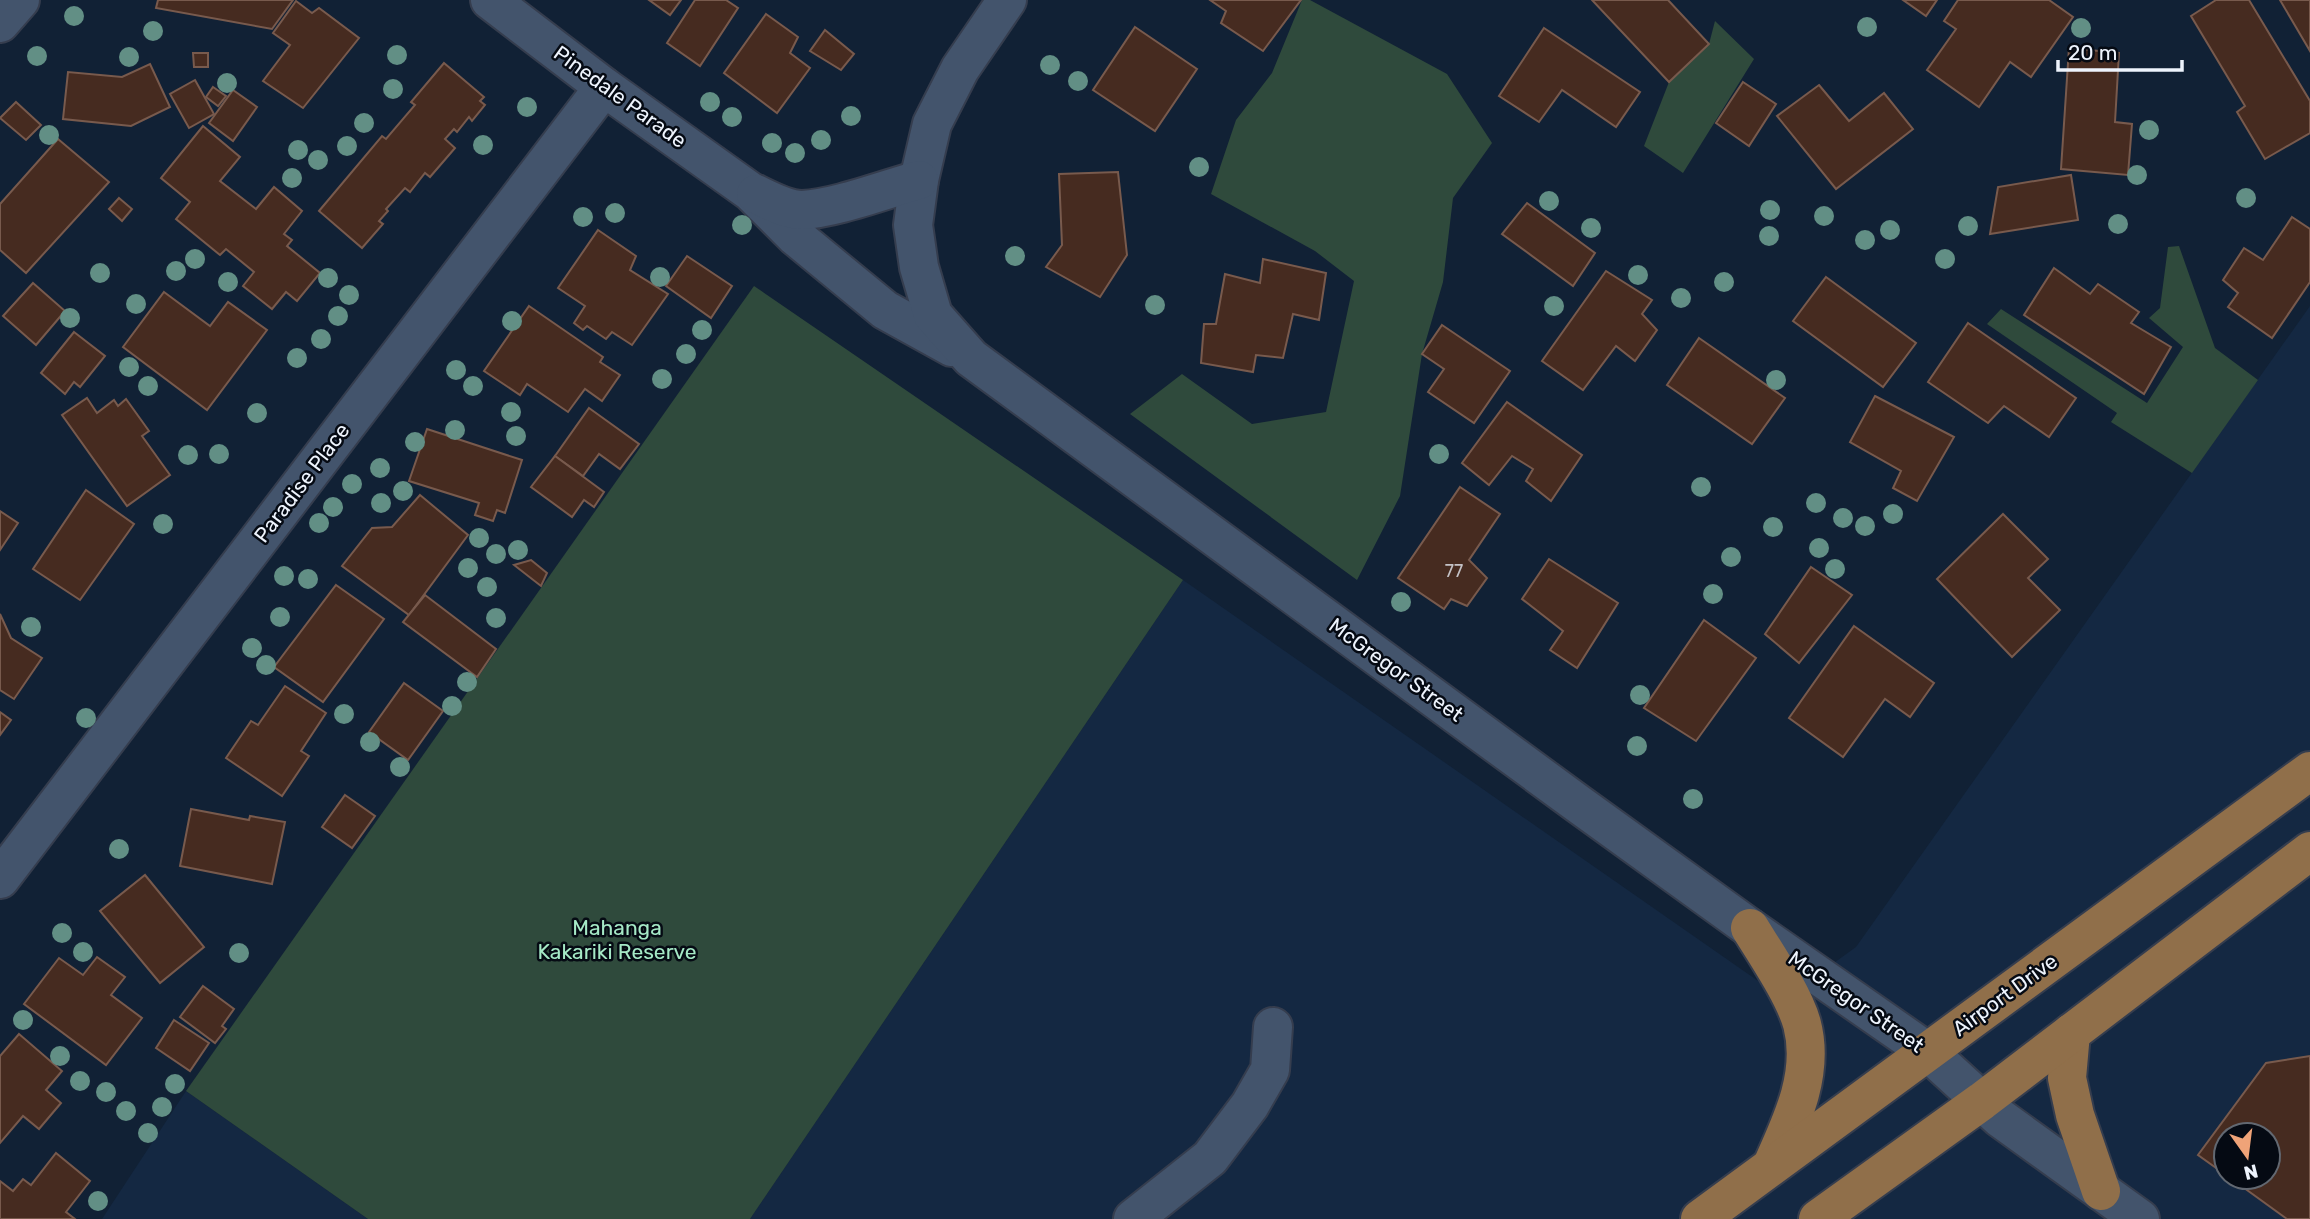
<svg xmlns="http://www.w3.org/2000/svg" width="2310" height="1219" viewBox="0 0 2310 1219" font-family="Rubik,sans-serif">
<rect width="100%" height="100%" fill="#112135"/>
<!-- built -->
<g fill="#142842" fill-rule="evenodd">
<path d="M2310 306V1219H750L1183 580 1784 999 1856 947ZM2226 1135H2268V1177H2226Z"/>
<polygon points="186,1091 368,1219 102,1219"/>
</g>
<!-- green -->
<g fill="#2f4a3c">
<polygon points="1302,0 1310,0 1447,74 1492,143 1453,198 1443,282 1422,354 1400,496 1357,580 1130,414 1182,374 1252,424 1326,412 1354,281 1315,251 1211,194 1236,120 1272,73"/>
<polygon points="1715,21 1754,59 1683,173 1644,146 1669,82 1709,44"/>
<polygon points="2179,246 2215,348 2258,380 2192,473 2111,422 2117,413 1987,324 2001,309 2147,403 2183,347 2149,318 2160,308 2168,247"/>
<polygon points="754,286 1183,580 750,1219 368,1219 186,1091"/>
</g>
<!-- building -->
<g fill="#462b20" stroke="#785a4d" stroke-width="2">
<polygon points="158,0 293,0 272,29 156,8"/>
<polygon points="649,0 681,0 670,15"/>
<polygon points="695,0 726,0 738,8 700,66 667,43"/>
<polygon points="1210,0 1301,0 1263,51 1221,23 1226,11"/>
<polygon points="1592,0 1668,0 1709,44 1669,82"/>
<polygon points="1903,0 1937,0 1926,16"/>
<polygon points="1958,0 2049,0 2073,17 2031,77 2010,62 1979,107 1927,70 1956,29 1944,21"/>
<polygon points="2216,0 2249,0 2310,101 2310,133 2265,159 2237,112 2245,106 2191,16"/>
<polygon points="2280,0 2310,0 2310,51"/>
<polygon points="296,1 312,13 319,8 359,38 303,108 263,81 290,45 273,33"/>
<polygon points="766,14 798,37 790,53 810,68 777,113 724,73"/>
<polygon points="1135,27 1197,69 1155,131 1093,90"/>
<polygon points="1544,28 1640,92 1616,127 1562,90 1539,122 1499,96"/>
<polygon points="825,30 854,54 841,70 810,51"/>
<polygon points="2069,48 2119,53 2115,122 2132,124 2128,175 2061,169"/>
<polygon points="193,53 208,53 208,67 194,67"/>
<polygon points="444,63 484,97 480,101 485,105 472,121 469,117 457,132 454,129 445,139 455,148 430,177 425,173 410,192 405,188 386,209 388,211 379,221 383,224 362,248 319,211 382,136 386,139 415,105 411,102"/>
<polygon points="150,64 170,107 131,126 63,119 68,72 122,77"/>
<polygon points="195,80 214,114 189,128 170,94"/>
<polygon points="1743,82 1776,104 1749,146 1716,123"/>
<polygon points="1819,85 1849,121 1884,93 1913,129 1836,189 1777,116"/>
<polygon points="213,87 226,96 218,106 206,97"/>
<polygon points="233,90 257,107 233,141 209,123"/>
<polygon points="16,102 41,125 26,140 0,118"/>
<polygon points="203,126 240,157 220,181 256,209 274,187 302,211 284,234 292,240 287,246 320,273 297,301 286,292 272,309 243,286 254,272 226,249 220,255 176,219 190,202 161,178"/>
<polygon points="58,139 109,182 26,273 0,250 0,204"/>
<polygon points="1118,172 1127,255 1100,297 1046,267 1062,245 1059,174"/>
<polygon points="2071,175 2078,220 1990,234 1998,187"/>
<polygon points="119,198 132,209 122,221 109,209"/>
<polygon points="1527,203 1595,253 1573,286 1502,234"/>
<polygon points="2292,217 2310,229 2310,282 2272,338 2228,307 2238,293 2223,280 2244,248 2263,260"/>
<polygon points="598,230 636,256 630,270 668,294 632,345 612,332 606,339 587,326 583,330 574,323 585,306 558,288"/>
<polygon points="687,256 732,286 711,318 666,286"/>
<polygon points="1263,259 1326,273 1319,320 1293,314 1283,358 1256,355 1253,372 1201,363 1204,324 1216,324 1225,274 1260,283"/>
<polygon points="2054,268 2090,294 2098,284 2139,312 2131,323 2171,347 2144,394 2024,315"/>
<polygon points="1606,271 1652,300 1642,314 1657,330 1635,361 1616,346 1583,390 1542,361"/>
<polygon points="1826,277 1916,343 1883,387 1793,321"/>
<polygon points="33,283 65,311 36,345 3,316"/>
<polygon points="164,292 210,326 228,302 267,330 207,410 123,347"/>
<polygon points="529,306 603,357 600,362 620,375 602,401 585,389 568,412 527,384 520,395 484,371"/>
<polygon points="1968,323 2076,398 2049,437 2004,406 1988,423 1928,382"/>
<polygon points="1442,325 1510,371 1474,423 1428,392 1444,369 1422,354"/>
<polygon points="74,332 105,356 80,387 74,382 65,394 41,373"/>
<polygon points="1699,338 1785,398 1752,444 1667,385"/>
<polygon points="1875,396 1954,437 1917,501 1893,488 1901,471 1850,442"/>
<polygon points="87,398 97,413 114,400 118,406 126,399 149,431 142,436 170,475 127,506 62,415"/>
<polygon points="1507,402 1582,455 1551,501 1526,481 1533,469 1512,456 1489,485 1462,463"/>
<polygon points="589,408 639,444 620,469 599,454 583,476 555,456"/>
<polygon points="427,429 522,460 505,513 497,510 493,521 475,515 479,503 409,481"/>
<polygon points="555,456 604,492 594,507 584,500 572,517 531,487"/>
<polygon points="1460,487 1500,514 1469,560 1487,578 1467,606 1451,599 1444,609 1398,578"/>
<polygon points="86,490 134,524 80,600 33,569"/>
<polygon points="420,495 468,535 409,615 342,566 372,528 392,527"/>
<polygon points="0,511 18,523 0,550"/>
<polygon points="2003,514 2048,559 2028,578 2060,610 2012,657 1937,579"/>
<polygon points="1549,559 1618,603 1577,668 1550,650 1563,631 1522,599"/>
<polygon points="531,560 547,573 541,586 514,565"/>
<polygon points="1811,567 1852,595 1799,663 1765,634"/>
<polygon points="336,585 384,619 323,702 274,667"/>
<polygon points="425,595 496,649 477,677 403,622"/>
<polygon points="0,614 11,638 42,658 14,699 0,690"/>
<polygon points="1704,620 1756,658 1696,741 1644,708"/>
<polygon points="1854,626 1934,683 1910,717 1885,699 1843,757 1789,718"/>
<polygon points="404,683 443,711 408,760 369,732"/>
<polygon points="285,686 326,713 301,751 309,756 282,796 226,758 251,721 258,725"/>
<polygon points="0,712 11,720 0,735"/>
<polygon points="345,795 375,816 352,848 322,827"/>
<polygon points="191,809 249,820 250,816 285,822 272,884 180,866"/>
<polygon points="145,875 204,947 160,983 100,911"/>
<polygon points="97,957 125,977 111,995 142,1018 106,1065 24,1004 59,958 83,975"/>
<polygon points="203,986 234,1009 222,1026 226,1029 215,1043 180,1017"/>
<polygon points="174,1020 209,1043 190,1071 156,1048"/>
<polygon points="19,1034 62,1071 46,1090 61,1103 39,1129 23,1116 0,1143 0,1056"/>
<polygon points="2310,1056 2310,1219 2287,1219 2229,1177 2268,1177 2268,1135 2226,1135 2226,1175 2198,1155 2266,1063"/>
<polygon points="56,1153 90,1181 66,1212 75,1219 0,1219 0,1181 13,1191 23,1179 31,1185"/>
</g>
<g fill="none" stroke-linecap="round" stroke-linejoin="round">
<!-- minor casing -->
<g stroke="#353d4e" stroke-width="42">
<g id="minor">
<polyline points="490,0 604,87 751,192 795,236 885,310 952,347"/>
<polyline points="1007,0 960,69 932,124 919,180 913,225 919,267 933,315 971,358 1577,803 1750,928 1928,1052 2000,1118 2140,1219"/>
<polyline points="0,23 20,0"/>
<path d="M756 194C770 201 787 210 802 210 834 209 886 189 919 180"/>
<polyline points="0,879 604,87"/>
<polyline points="1133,1219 1210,1158 1250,1105 1270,1070 1273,1027"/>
</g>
</g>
<!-- major casing -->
<g stroke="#353d4e" stroke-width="42">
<g id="major">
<path d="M1750 928C1766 954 1794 995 1802 1024 1815 1073 1792 1121 1772 1165"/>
<polyline points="2071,1033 2067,1078 2075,1115 2101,1191"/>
<polyline points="1700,1219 2310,771"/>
<polyline points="1818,1219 1982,1101 2310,851"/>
</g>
</g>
<!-- minor -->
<use href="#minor" stroke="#43546c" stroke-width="38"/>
<!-- major -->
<use href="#major" stroke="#906f4a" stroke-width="38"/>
</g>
<!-- trees -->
<g fill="#628f85">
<circle cx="74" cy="16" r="10"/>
<circle cx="1867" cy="27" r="10"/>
<circle cx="2081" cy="28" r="10"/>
<circle cx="153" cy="31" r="10"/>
<circle cx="397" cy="55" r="10"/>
<circle cx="37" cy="56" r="10"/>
<circle cx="129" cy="57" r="10"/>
<circle cx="1050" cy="65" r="10"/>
<circle cx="1078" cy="81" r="10"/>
<circle cx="227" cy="83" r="10"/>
<circle cx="393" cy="89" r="10"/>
<circle cx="710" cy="102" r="10"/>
<circle cx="527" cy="107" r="10"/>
<circle cx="851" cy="116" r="10"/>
<circle cx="732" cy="117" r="10"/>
<circle cx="364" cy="123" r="10"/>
<circle cx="2149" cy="130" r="10"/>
<circle cx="49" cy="135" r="10"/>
<circle cx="821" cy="140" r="10"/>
<circle cx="772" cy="143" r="10"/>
<circle cx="483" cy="145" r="10"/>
<circle cx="347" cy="146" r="10"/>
<circle cx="298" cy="150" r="10"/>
<circle cx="795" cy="153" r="10"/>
<circle cx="318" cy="160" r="10"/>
<circle cx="1199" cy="167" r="10"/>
<circle cx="2137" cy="175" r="10"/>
<circle cx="292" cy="178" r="10"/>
<circle cx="2246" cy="198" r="10"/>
<circle cx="1549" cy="201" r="10"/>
<circle cx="1770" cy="210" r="10"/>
<circle cx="615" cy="213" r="10"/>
<circle cx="1824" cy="216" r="10"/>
<circle cx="583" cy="217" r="10"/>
<circle cx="2118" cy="224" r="10"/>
<circle cx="742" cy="225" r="10"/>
<circle cx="1968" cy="226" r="10"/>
<circle cx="1591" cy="228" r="10"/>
<circle cx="1890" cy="230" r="10"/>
<circle cx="1769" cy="236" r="10"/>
<circle cx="1865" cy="240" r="10"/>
<circle cx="1015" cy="256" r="10"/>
<circle cx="195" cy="259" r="10"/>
<circle cx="1945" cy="259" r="10"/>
<circle cx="176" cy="271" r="10"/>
<circle cx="100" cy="273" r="10"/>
<circle cx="1638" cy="275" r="10"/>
<circle cx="660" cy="277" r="10"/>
<circle cx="328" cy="278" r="10"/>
<circle cx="228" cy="282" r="10"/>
<circle cx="1724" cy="282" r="10"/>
<circle cx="349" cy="295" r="10"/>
<circle cx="1681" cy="298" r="10"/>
<circle cx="136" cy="304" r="10"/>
<circle cx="1155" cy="305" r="10"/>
<circle cx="1554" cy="306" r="10"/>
<circle cx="338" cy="316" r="10"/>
<circle cx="70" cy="318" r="10"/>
<circle cx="512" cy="321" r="10"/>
<circle cx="702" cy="330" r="10"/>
<circle cx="321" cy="339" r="10"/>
<circle cx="686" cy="354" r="10"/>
<circle cx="297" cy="358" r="10"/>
<circle cx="129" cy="367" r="10"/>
<circle cx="456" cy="370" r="10"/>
<circle cx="662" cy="379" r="10"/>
<circle cx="1776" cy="380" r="10"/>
<circle cx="148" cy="386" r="10"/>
<circle cx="473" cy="386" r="10"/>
<circle cx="511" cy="412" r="10"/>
<circle cx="257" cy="413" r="10"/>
<circle cx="455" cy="430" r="10"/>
<circle cx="516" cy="436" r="10"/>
<circle cx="415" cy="442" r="10"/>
<circle cx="219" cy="454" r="10"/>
<circle cx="1439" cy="454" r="10"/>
<circle cx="188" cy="455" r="10"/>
<circle cx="380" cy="468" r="10"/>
<circle cx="352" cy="484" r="10"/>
<circle cx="1701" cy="487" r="10"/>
<circle cx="403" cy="491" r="10"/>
<circle cx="381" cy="503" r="10"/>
<circle cx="1816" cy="503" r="10"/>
<circle cx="333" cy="507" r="10"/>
<circle cx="1893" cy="514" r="10"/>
<circle cx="1843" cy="518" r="10"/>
<circle cx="319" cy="523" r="10"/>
<circle cx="163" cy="524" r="10"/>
<circle cx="1865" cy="526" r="10"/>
<circle cx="1773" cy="527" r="10"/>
<circle cx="479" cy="538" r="10"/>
<circle cx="1819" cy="548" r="10"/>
<circle cx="518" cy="550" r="10"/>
<circle cx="496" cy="554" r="10"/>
<circle cx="1731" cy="557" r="10"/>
<circle cx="468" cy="568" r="10"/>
<circle cx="1835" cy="569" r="10"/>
<circle cx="284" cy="576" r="10"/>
<circle cx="308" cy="579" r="10"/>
<circle cx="487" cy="587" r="10"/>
<circle cx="1713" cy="594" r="10"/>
<circle cx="1401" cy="602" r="10"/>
<circle cx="280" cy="617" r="10"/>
<circle cx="496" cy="618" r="10"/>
<circle cx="31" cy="627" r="10"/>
<circle cx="252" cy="648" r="10"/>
<circle cx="266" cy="665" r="10"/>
<circle cx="467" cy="682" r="10"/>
<circle cx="1640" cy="695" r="10"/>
<circle cx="452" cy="706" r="10"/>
<circle cx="344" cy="714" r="10"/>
<circle cx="86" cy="718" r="10"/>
<circle cx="370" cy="742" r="10"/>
<circle cx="1637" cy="746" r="10"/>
<circle cx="400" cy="767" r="10"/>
<circle cx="1693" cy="799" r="10"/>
<circle cx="119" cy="849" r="10"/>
<circle cx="62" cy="933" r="10"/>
<circle cx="83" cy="952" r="10"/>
<circle cx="239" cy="953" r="10"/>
<circle cx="23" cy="1020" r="10"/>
<circle cx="60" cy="1056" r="10"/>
<circle cx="80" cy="1081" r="10"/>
<circle cx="175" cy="1084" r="10"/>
<circle cx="106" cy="1092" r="10"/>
<circle cx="162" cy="1107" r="10"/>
<circle cx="126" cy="1111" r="10"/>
<circle cx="148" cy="1133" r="10"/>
<circle cx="98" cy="1201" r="10"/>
</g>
<g text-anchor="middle" stroke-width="5" stroke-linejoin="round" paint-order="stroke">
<!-- number labels -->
<g font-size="18" fill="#c4c2c6">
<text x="1454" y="577">77</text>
</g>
<!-- street labels -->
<g font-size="21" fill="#eef4fd" stroke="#050a13">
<text transform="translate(620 97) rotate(36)" y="7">Pinedale Parade</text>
<text transform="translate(302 483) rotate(-53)" y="7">Paradise Place</text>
<text transform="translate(1396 670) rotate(36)" y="7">McGregor Street</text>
<text transform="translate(2005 995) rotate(-36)" y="7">Airport Drive</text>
<text transform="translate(1856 1002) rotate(35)" y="7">McGregor Street</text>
</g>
<!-- park labels -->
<g font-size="21" fill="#a5e9c6" stroke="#050a13">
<text x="617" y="935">Mahanga<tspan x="617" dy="24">Kakariki Reserve</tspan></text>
</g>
</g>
<!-- north arrow -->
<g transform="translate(2247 1156) rotate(166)"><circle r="33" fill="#050a13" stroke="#626871" stroke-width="2"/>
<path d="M0-5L12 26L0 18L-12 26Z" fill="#efa378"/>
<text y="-10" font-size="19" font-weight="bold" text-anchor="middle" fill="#eef4fd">N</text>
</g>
<!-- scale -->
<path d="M2058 60v10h124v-10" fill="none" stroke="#eef4fd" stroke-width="3.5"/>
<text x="2068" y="60" font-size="21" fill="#eef4fd" stroke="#050a13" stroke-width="5" paint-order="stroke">20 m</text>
</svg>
